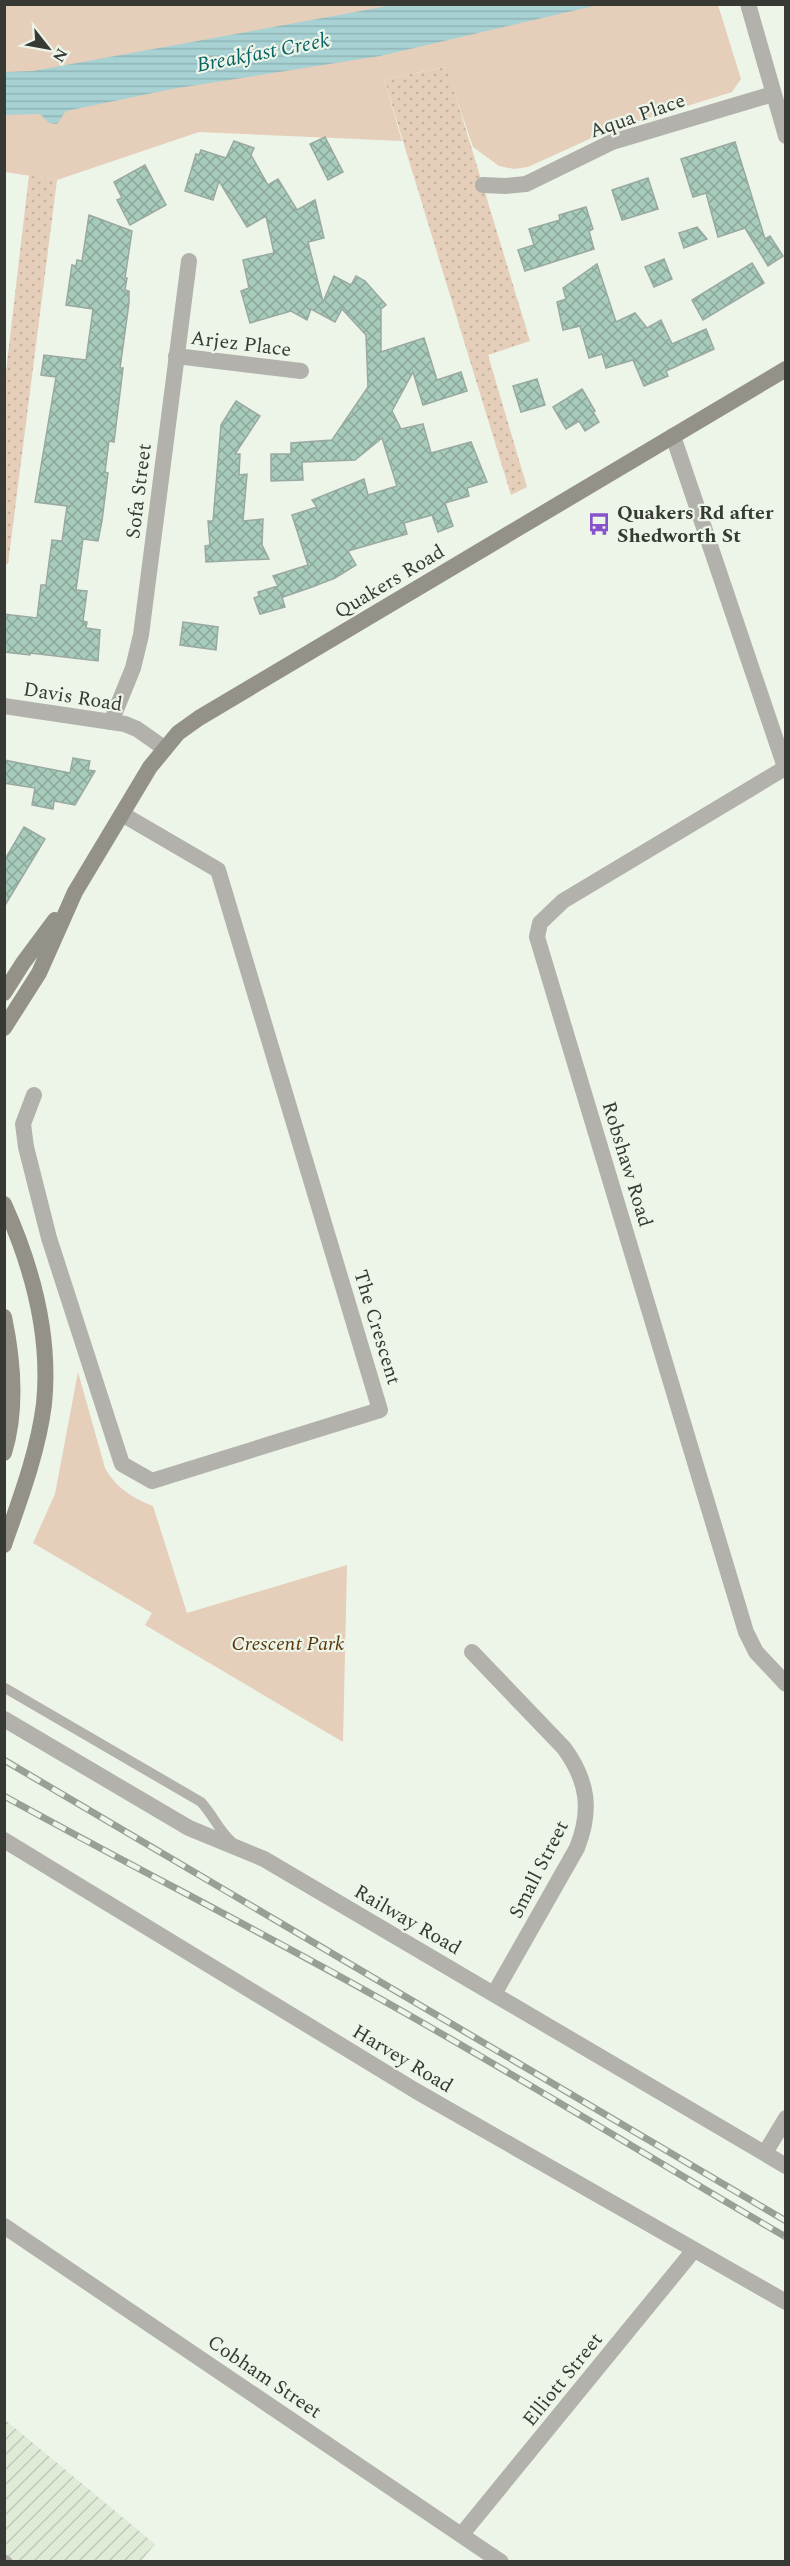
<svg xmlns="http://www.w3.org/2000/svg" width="790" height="2566" viewBox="0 0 790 2566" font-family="Spectral,serif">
<defs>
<pattern id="industrial-furrows" width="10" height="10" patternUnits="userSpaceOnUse" patternTransform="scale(1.5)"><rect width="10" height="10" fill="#dfead7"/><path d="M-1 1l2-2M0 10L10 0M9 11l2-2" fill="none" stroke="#c0c9b9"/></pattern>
<pattern id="grass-dots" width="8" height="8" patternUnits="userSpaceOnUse" patternTransform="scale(1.5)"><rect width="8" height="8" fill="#e5ceba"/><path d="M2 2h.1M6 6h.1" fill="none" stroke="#c5b2a0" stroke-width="1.8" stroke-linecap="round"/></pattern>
<pattern id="water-rules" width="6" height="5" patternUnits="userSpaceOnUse" patternTransform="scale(1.5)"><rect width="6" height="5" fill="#a7d1d3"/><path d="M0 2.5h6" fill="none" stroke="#90b4b6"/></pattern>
<pattern id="building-cross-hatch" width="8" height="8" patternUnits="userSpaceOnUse" patternTransform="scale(1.5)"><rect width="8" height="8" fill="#a8ccbc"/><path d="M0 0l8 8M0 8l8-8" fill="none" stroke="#8aa79a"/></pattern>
</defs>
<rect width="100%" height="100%" fill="#edf5e8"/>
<!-- industrial -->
<polygon fill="url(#industrial-furrows)" points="4,2419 155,2544 141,2561 5,2561"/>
<!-- grass -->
<g fill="url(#grass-dots)">
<polygon points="447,67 530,341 488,355 527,487 511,495 384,79"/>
<polygon points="29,175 57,180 8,564 5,564 5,380"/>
</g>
<!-- park -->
<g fill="#e5ceba">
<polygon points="5,5 718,5 741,79 732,92 607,131 528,167 514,169 499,166 473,147 446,67 384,79 402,141 199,132 57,180 5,172"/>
<path d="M78 1372 105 1468C116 1488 133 1498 153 1506L187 1613 347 1565 343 1742 145 1625 152 1613 33 1543 55 1494Z"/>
</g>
<!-- water -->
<polygon fill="url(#water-rules)" points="399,4 598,5 380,56 172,89 66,111 57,124 49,123 40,114 5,115 5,72 33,71"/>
<!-- building -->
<g fill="url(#building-cross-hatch)" stroke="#9aa8a2" stroke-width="1.5">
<polygon points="325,137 343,172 328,180 310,144"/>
<polygon points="234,141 254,148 251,155 268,185 278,179 297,210 315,200 324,238 308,242 323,302 334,276 351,285 356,276 365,281 386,305 381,309 381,352 424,338 437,380 461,372 467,391 423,405 413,372 392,411 401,429 423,424 431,453 471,442 487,482 467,488 469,496 445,503 453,526 438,532 432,515 404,523 407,534 348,551 356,565 335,578 312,587 283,597 280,591 285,607 260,614 254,598 259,596 258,592 278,586 273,576 308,565 292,515 317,507 312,500 364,479 368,495 397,486 382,438 355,460 302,462 303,480 271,481 271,454 291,454 291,443 332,440 368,387 366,335 342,309 335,322 311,309 307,320 291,311 250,323 241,291 249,288 243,260 274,253 266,216 247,227 219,181 213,200 185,191 196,154 199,155 201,150 226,158"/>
<polygon points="735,142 765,239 770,236 783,256 768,266 745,228 718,237 706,193 693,197 681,159"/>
<polygon points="145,165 166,205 130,225 117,200 122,198 114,182"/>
<polygon points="648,178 658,209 622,220 612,190"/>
<polygon points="586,207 593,229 589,231 594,249 525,271 518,250 534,245 529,229 560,220 559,215"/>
<polygon points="89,215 132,231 125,278 127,278 125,290 129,291 129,303 120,368 123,368 114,442 109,441 105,472 108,473 102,521 98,541 83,539 76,590 87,591 83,621 87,622 86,628 100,630 98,661 30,653 30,655 4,652 4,614 37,618 41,585 46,585 52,540 62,541 67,506 35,502 56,377 41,375 44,355 86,360 93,309 66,305 72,265 76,266 77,260 82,261"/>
<polygon points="697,227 707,239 684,248 679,233"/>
<polygon points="664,259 672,279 654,287 645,267"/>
<polygon points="752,263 764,283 703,320 692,300"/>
<polygon points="597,264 616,322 635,313 647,328 661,320 672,344 706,329 714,349 666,371 668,376 644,386 633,360 606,368 602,354 589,358 580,326 563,330 557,302 566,299 563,288"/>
<polygon points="537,379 545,405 521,412 513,386"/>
<polygon points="582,389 595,411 593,412 599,422 585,431 579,421 566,429 553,407"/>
<polygon points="236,401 260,416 235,454 240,454 239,475 247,474 243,521 263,519 262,545 269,559 206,562 205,546 210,545 208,521 213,521 221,425"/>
<polygon points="183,622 218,627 216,650 180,645"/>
<polygon points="73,758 90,761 88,770 95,771 75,805 54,801 53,809 32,805 35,788 4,783 4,760 70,773"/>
<polygon points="24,827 45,839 4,907 4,861"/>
</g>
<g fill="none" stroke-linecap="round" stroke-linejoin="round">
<!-- service -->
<g stroke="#b2b1ab" stroke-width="10">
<path d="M5 1688 201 1802C213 1815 218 1829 231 1841"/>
<polyline points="4,2559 8,2562"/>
</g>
<!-- minor -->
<g stroke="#b2b1ab" stroke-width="16">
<polyline points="483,185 505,186 526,184 612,142 773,94"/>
<polyline points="176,356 301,371"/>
<polyline points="673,436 786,770"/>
<polyline points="111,722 133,668 141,635 189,261"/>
<polyline points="785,768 563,901 540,923 537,937 746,1632 756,1652 786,1684"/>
<polyline points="34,1095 23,1124 26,1147 49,1238 122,1464 152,1481 380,1410 218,870 122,814"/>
<path d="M472 1652 564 1748C588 1781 592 1810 577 1848L494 1994"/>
<polyline points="4,1840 416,2091 786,2302"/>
<polyline points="765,2153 786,2118"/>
<polyline points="462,2534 694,2250"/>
</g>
<!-- tertiary -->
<g stroke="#b2b1ab" stroke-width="16">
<polyline points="748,4 786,136"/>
<polyline points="4,706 125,724 137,729 164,748"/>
<polyline points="4,1719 189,1828 264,1859 786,2166"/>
<polyline points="4,2226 501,2562"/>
</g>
<!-- secondary -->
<g stroke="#939188" stroke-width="16">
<polyline points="4,993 23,963 55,920"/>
<polyline points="4,1028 39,973 75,892 150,767 178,733 199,718 786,369"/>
<path d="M4 1204C32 1266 51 1335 44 1404 38 1452 20 1499 4 1545"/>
<path d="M4 1317C13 1360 17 1411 4 1453"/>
</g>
<!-- rail casing -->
<g stroke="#9a9f96" stroke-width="7">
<g id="rail">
<polyline points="4,1760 786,2221"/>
<path d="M4 1796C138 1870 274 1938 407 2014 534 2086 659 2163 786 2237"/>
</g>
</g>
<!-- rail -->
<use href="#rail" stroke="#edf5e8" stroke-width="4.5" stroke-dasharray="14" stroke-linecap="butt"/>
</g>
<!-- icons -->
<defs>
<g id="bus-bare" transform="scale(1.8)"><path d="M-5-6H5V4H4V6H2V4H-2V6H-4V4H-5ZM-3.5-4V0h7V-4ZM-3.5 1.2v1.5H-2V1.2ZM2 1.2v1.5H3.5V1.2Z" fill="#8753cb" stroke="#edf5e8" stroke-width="2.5" paint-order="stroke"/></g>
</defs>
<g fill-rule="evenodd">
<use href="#bus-bare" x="599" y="524"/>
</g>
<g text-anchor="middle" stroke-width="4.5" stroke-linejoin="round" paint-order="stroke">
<!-- street labels -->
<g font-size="20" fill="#363934" stroke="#edf5e8">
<text transform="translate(637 115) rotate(-19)" y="7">Aqua Place</text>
<text transform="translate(241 343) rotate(7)" y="7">Arjez Place</text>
<text transform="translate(138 491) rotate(-83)" y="7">Sofa Street</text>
<text transform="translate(389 581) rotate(-31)" y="7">Quakers Road</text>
<text transform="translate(73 696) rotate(9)" y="7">Davis Road</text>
<text transform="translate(628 1164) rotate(73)" y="7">Robshaw Road</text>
<text transform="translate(378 1327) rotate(73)" y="7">The Crescent</text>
<text transform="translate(538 1869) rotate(-63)" y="7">Small Street</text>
<text transform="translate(408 1919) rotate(30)" y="7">Railway Road</text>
<text transform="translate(403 2058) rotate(31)" y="7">Harvey Road</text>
<text transform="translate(265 2376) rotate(34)" y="7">Cobham Street</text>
<text transform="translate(562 2379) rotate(-51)" y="7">Elliott Street</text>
</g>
<!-- poi labels -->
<g font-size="20" font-weight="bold" fill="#363934" stroke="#edf5e8" text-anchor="start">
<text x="617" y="519">Quakers Rd after<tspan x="617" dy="23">Shedworth St</tspan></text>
</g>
<!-- park labels -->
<g font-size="20" font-style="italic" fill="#59350a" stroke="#edf5e8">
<text x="288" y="1650">Crescent Park</text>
</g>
<!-- water labels -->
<g font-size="21" font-style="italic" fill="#0a6266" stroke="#edf5e8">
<text transform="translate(263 52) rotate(-11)" y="7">Breakfast Creek</text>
</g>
</g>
<!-- border -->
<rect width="790" height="2566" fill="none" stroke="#363934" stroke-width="12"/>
<!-- north arrow -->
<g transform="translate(48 48) rotate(121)" stroke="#edf5e8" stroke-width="4.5" paint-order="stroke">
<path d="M0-4.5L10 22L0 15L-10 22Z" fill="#363934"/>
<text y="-9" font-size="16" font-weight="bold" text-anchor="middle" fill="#363934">N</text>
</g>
</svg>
